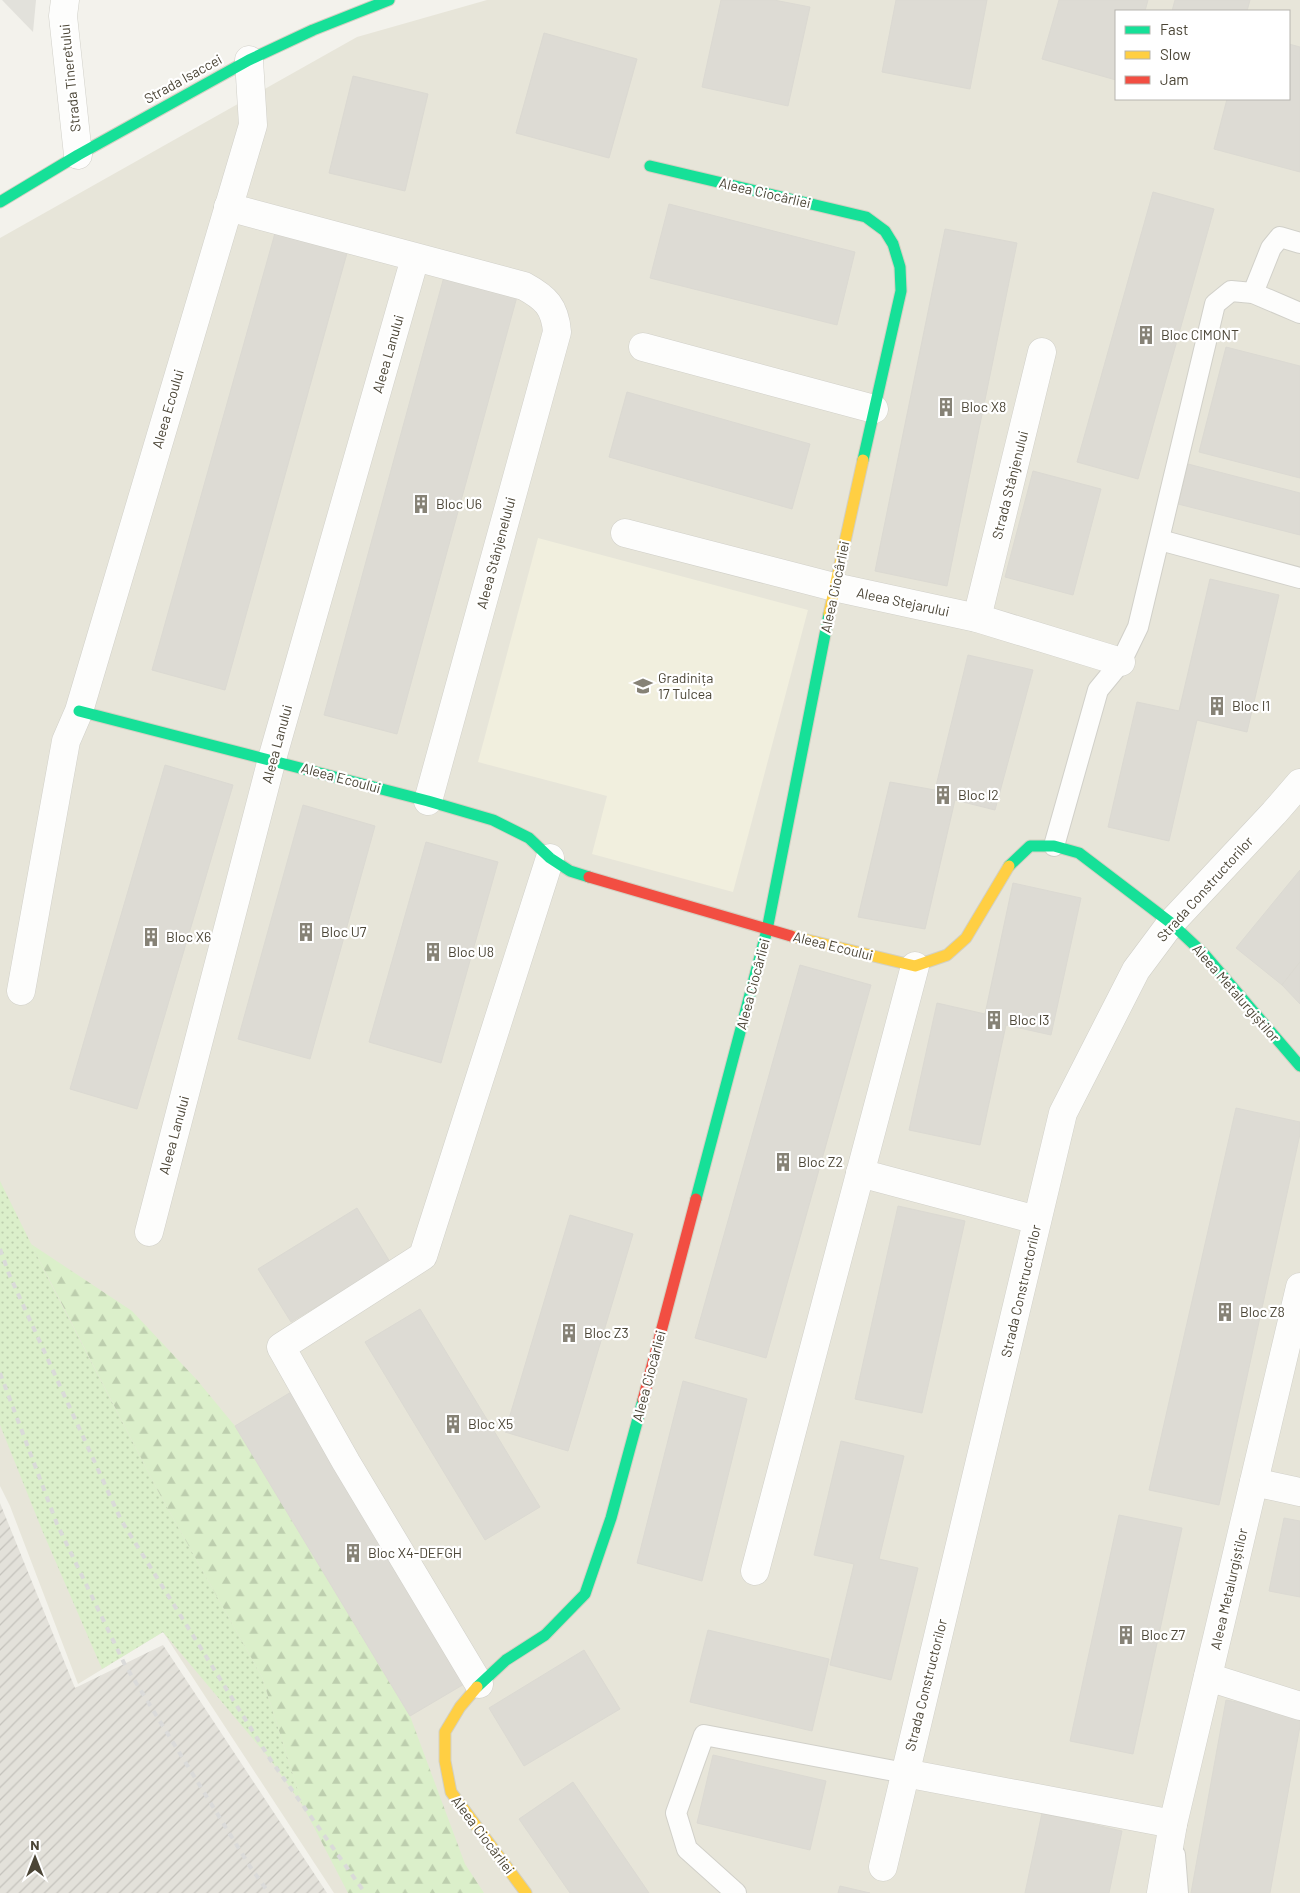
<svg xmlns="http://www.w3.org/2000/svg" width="1300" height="1893" viewBox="0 0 1300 1893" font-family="Barlow,sans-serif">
<defs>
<pattern id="industrial-furrows" width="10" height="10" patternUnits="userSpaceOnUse" patternTransform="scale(1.25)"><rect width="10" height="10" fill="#e3e1da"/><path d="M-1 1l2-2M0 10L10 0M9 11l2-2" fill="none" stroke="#c4c2bc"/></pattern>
<pattern id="grass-dots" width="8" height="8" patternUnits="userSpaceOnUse" patternTransform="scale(1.25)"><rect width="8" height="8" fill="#dbefca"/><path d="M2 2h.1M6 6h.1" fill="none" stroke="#bdceae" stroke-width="1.8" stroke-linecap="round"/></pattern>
<pattern id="forest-firs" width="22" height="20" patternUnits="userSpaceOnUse" patternTransform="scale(1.25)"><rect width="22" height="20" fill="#dbefca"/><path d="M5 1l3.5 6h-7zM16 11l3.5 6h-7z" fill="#bdceae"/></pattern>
</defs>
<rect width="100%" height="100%" fill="#f3f2ec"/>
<!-- residential -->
<path fill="#e7e5d9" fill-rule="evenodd" d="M487 0H1300V1893H334L163 1632 78 1684 10 1506 0 1486V238L357 37ZM1116 11H1289V99H1116Z"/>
<!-- industrial -->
<polygon fill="url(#industrial-furrows)" points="0,1503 75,1688 163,1645 327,1893 0,1893"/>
<!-- education -->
<polygon fill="#f1efde" points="538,538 808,610 733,892 592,854 607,796 478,762"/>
<!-- grass -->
<polygon fill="url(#grass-dots)" points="0,1181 52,1286 158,1491 262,1677 303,1806 270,1759 163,1632 102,1669 42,1530 0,1425"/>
<!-- forest -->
<polygon fill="url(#forest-firs)" points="31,1244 132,1311 197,1380 235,1426 410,1716 465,1864 484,1893 348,1893 303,1806 262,1677 158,1491"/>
<!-- parking -->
<polygon fill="#e2e1db" points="2,0 36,0 33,32"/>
<!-- building -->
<g fill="#dddbd4" stroke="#dbd9d2">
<polygon points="721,0 774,0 810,7 788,106 702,87"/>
<polygon points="896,0 987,0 970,89 882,72"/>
<polygon points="1059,0 1148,0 1145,11 1116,11 1116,80 1042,59"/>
<polygon points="1175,0 1250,0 1247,11 1172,11"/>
<polygon points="544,33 637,59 609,158 516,133"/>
<polygon points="1289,44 1300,47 1300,172 1214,149 1227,99 1289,99"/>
<polygon points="353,76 428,94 405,191 329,173"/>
<polygon points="1153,192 1214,209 1138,479 1077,462"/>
<polygon points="669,204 855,252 837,325 650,278"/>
<polygon points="277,226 349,246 225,690 152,670"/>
<polygon points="945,229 1017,243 947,586 875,571"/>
<polygon points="445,273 518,293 397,734 324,715"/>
<polygon points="1226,347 1300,366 1300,478 1199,452"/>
<polygon points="627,392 810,444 792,509 609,457"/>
<polygon points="1188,464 1300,493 1300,535 1178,504"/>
<polygon points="1033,471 1101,489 1073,595 1005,577"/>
<polygon points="1210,579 1279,595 1247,732 1197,720 1169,841 1108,827 1137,702 1179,711"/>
<polygon points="968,655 1033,670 995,810 955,800 925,929 858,917 890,782 935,790"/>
<polygon points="165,765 233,785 137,1109 70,1089"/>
<polygon points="303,805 375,826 310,1059 238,1039"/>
<polygon points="426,842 498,862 441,1063 369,1042"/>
<polygon points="1300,870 1300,962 1282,985 1236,948"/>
<polygon points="1013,883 1081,898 1051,1035 1006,1025 980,1145 909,1130 937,1003 985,1014"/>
<polygon points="1300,962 1300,1004 1282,985"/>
<polygon points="800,965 871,985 766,1358 695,1338"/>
<polygon points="1236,1108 1300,1122 1300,1134 1219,1505 1149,1490"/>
<polygon points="898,1206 965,1221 922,1413 855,1399"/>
<polygon points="357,1208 390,1262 291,1322 258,1269"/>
<polygon points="570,1215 633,1234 568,1451 505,1432"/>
<polygon points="420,1309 540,1507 485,1540 365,1342"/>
<polygon points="683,1381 747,1399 702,1581 637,1563"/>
<polygon points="296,1389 471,1680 410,1716 235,1426"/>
<polygon points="841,1441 904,1456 879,1559 918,1568 891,1680 830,1665 854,1564 814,1555"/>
<polygon points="1119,1515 1182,1528 1133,1754 1070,1741"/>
<polygon points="1284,1518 1300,1521 1300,1597 1269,1591"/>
<polygon points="708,1630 829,1659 812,1731 690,1702"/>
<polygon points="584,1650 620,1709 524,1766 489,1708"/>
<polygon points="1226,1700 1300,1714 1300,1726 1270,1893 1191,1893"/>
<polygon points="713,1755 826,1781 810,1850 697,1823"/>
<polygon points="573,1782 649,1893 570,1893 519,1819"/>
<polygon points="1042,1813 1122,1831 1109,1893 1025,1893"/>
<polygon points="840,1886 870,1893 838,1893"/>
</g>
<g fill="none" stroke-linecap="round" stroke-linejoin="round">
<!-- lane casing -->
<g stroke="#d1d0c9" stroke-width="22">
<g id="lane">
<polyline points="1253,293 1271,248 1280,237 1300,243"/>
<polyline points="1160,540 1300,578"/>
<polyline points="1054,846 1098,690 1121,662 1138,627 1215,304 1231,291 1253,293 1300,313"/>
<polyline points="1175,1855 1178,1893"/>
<polyline points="736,1893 687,1849 676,1813 704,1735 905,1773"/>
</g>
</g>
<!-- street casing -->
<g stroke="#d1d0c9" stroke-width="29">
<g id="street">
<polyline points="65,0 63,16 78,155"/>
<path d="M228 207 524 286C546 298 555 307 557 332L428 801"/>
<polyline points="643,347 874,409"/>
<polyline points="625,533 834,587 977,618 1121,662"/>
<polyline points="977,618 1042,352"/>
<polyline points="21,991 66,741 79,711 253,125 249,60"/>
<polyline points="860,1173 1037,1220"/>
<polyline points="149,1232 272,759 415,258"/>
<polyline points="1254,1482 1300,1492"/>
<polyline points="755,1571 915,966"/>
<polyline points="1208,1677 1300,1706"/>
<polyline points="479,1684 346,1462 281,1347 423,1256 550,858"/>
<polyline points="905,1773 1173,1824"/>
<polyline points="883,1867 1063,1113 1136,970 1171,923 1274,813 1300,783"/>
<polyline points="1161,1893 1173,1824 1300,1287"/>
</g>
</g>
<!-- fast casing -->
<g stroke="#d3d0c2" stroke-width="13">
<g id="fast">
<polyline points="650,166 866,217 885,231 893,244 900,267 901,291 863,460"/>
<polyline points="0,202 78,155 249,60 313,30 389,0"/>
<polyline points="79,711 428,801 493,820 529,838 550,858 570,871 589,877"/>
<polyline points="1009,866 1030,846 1054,846 1079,853 1171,923 1205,955 1300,1066"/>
<polyline points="696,1199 767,930 829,614"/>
<polyline points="477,1687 506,1660 545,1635 585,1594 611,1518 643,1400"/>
</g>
</g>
<!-- slow casing -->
<g stroke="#d3d0c2" stroke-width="13">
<g id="slow">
<polyline points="829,614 863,460"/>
<polyline points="791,936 915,966 947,955 966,938 1009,866"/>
<polyline points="477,1687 460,1707 445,1732 445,1761 451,1792 526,1893"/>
</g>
</g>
<!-- jam casing -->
<g stroke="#d3d0c2" stroke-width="13">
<g id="jam">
<polyline points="589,877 791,936"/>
<polyline points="643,1400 696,1199"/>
</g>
</g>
<!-- lane -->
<use href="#lane" stroke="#fdfdfc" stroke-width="20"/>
<!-- street -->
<use href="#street" stroke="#fdfdfc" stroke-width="28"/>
<!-- fast -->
<use href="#fast" stroke="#16e098" stroke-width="11"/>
<!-- slow -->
<use href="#slow" stroke="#ffcf43" stroke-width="11"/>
<!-- jam -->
<use href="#jam" stroke="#f24e42" stroke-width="11"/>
<!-- rail -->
<g stroke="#dadad9" stroke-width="4" stroke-dasharray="6 6" stroke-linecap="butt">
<polyline points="0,1249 9,1274 121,1520 270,1759 365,1893"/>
<polyline points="0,1373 57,1524 125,1665 251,1868 269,1893"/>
</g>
</g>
<!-- icons -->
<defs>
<g id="building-bare" transform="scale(1.5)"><path d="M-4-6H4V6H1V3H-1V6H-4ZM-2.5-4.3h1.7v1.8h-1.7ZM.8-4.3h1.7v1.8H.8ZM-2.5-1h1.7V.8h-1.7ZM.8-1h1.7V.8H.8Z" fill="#868276" stroke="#fff" stroke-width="2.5" paint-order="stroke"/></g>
<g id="school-bare" transform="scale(1.5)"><path d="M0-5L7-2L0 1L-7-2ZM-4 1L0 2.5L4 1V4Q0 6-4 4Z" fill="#868276" stroke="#fff" stroke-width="2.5" paint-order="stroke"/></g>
</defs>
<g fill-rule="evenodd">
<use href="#building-bare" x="1146" y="335"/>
<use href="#building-bare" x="946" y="407"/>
<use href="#building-bare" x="421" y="504"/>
<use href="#school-bare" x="643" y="686"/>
<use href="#building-bare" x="1217" y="706"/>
<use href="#building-bare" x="943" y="795"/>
<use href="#building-bare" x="306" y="932"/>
<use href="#building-bare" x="151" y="937"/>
<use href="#building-bare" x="433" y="952"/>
<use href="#building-bare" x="994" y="1020"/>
<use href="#building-bare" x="783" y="1162"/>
<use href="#building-bare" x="1225" y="1312"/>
<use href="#building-bare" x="569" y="1333"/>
<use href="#building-bare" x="453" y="1424"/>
<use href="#building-bare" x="353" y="1553"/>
<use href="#building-bare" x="1126" y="1635"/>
</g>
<g text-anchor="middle" stroke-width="4.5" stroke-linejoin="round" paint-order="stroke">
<!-- street labels -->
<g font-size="14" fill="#4b4536" stroke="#fff">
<text transform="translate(70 78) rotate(-96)" y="5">Strada Tineretului</text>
<text transform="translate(183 79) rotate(-29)" y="5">Strada Isaccei</text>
<text transform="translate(765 193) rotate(13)" y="5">Aleea Ciocârliei</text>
<text transform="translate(388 354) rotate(-74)" y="5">Aleea Lanului</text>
<text transform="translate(168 409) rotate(-74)" y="5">Aleea Ecoului</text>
<text transform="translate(1010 485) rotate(-76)" y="5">Strada Stânjenului</text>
<text transform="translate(496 553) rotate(-75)" y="5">Aleea Stânjenelului</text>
<text transform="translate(835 587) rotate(-78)" y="5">Aleea Ciocârliei</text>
<text transform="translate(903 602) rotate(12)" y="5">Aleea Stejarului</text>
<text transform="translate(277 744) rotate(-75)" y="5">Aleea Lanului</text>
<text transform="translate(341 778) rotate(15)" y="5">Aleea Ecoului</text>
<text transform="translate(1205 889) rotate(-48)" y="5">Strada Constructorilor</text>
<text transform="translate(833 946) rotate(14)" y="5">Aleea Ecoului</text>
<text transform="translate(753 984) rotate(-75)" y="5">Aleea Ciocârliei</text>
<text transform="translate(1236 993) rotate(49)" y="5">Aleea Metalurgiștilor</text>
<text transform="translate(174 1135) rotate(-75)" y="5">Aleea Lanului</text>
<text transform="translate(1021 1291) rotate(-77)" y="5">Strada Constructorilor</text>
<text transform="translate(649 1376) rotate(-75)" y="5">Aleea Ciocârliei</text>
<text transform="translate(1229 1589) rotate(-77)" y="5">Aleea Metalurgiștilor</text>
<text transform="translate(926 1685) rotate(-76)" y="5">Strada Constructorilor</text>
<text transform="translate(483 1835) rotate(53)" y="5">Aleea Ciocârliei</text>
</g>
<!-- poi labels -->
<g font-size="14" fill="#4b4536" stroke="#fff" text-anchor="start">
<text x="1161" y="340">Bloc CIMONT</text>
<text x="961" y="412">Bloc X8</text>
<text x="436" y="509">Bloc U6</text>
<text x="658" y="683">Gradinița<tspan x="658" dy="16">17 Tulcea</tspan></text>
<text x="1232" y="711">Bloc I1</text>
<text x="958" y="800">Bloc I2</text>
<text x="321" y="937">Bloc U7</text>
<text x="166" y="942">Bloc X6</text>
<text x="448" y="957">Bloc U8</text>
<text x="1009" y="1025">Bloc I3</text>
<text x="798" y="1167">Bloc Z2</text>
<text x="1240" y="1317">Bloc Z8</text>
<text x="584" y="1338">Bloc Z3</text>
<text x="468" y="1429">Bloc X5</text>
<text x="368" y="1558">Bloc X4-DEFGH</text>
<text x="1141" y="1640">Bloc Z7</text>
</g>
</g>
<!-- legend -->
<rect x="1115" y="10" width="175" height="90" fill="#ffffff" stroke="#b7b5af"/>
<rect x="1125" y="26" width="25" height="8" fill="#16e098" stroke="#b7b5af"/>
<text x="1160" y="35" font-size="15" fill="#4b4536">Fast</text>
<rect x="1125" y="51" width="25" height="8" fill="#ffcf43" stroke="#b7b5af"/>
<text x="1160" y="60" font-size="15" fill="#4b4536">Slow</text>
<rect x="1125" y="76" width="25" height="8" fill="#f24e42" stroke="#b7b5af"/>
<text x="1160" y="85" font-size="15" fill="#4b4536">Jam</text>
<!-- north arrow -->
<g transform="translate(35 1858)" stroke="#ffffff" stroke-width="4" paint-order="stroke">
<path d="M0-4L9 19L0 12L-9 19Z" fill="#4b4536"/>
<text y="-8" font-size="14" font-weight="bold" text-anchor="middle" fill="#4b4536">N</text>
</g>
</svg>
